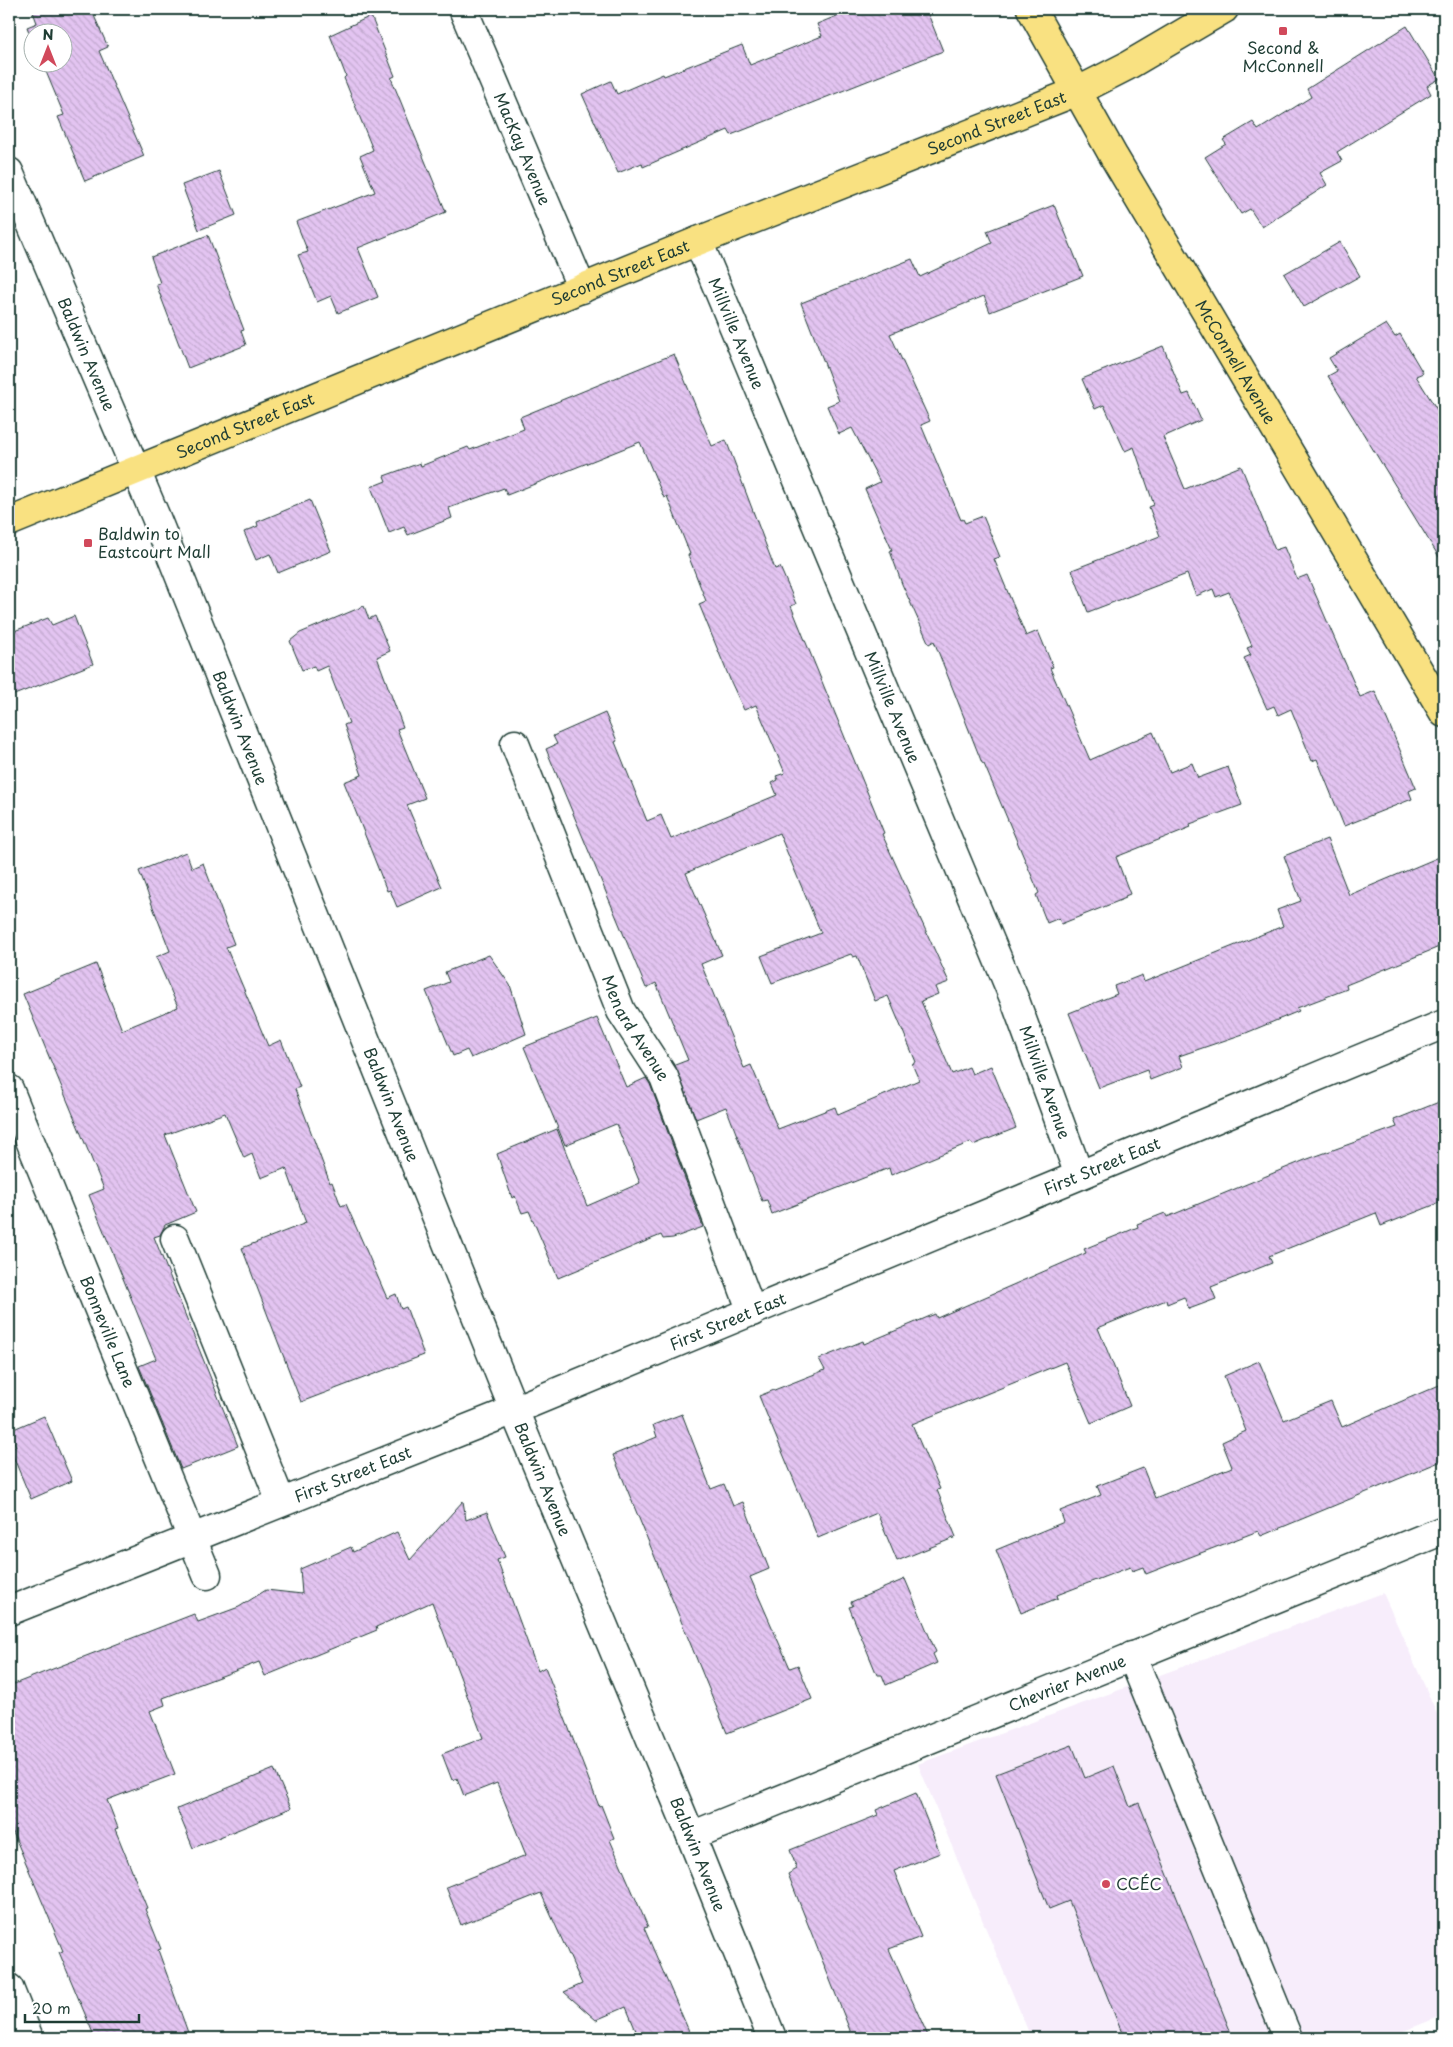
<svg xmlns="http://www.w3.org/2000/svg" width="1453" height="2047" viewBox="0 0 1453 2047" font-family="'Playpen Sans',sans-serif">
<defs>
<pattern id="building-back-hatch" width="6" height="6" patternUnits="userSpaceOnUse" patternTransform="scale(1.25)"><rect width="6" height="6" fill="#e3c4f1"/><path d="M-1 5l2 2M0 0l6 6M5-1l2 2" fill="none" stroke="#c2a9cf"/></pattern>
</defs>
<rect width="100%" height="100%" fill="#fff"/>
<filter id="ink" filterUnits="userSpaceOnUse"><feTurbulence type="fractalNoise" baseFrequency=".02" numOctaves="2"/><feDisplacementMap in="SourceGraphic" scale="10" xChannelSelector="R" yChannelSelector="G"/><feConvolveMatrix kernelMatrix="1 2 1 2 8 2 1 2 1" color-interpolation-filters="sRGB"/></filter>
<g filter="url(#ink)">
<!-- built -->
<polygon fill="#f7edfb" points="1383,1593 1444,1729 1444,2015 1386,2038 1031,2038 918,1764"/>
<!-- building -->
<g fill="url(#building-back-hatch)" stroke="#1f3d34" fill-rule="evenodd">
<polygon points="32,9 91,9 108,47 99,51 144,156 85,181 58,117 64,115 42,62 62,62 62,32 32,32 32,40 27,27 37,23"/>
<polygon points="854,9 926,9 943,51 731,135 728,130 643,167 642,163 618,173 582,94 611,81 617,94 663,74 664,76 742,45 750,65 822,36 817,24"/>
<polygon points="371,16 395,76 391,78 446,212 358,248 378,297 338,313 331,296 317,302 298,255 308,252 296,222 375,192 360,156 373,150 344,78 346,76 330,35"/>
<polygon points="1407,26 1439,79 1427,86 1431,94 1337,152 1342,161 1320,173 1327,185 1262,227 1250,209 1241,214 1205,157 1226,144 1223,140 1253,122 1258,130 1311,97 1307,89"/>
<polygon points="219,171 236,215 199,230 182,185"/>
<polygon points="1054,205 1083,276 990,312 984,296 890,334 930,421 921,425 961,520 963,519 965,523 983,516 1000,557 994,559 1026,636 1038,631 1053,667 1050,668 1090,760 1153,732 1170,772 1192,763 1198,778 1228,767 1242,805 1190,824 1191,827 1116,857 1130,894 1125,896 1126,898 1061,924 1059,918 1047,923 1036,895 1039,893 984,764 982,763 934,641 929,644 902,584 890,551 892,550 865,489 880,482 852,428 839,434 827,406 839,401 801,303 912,259 920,277 992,243 987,231"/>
<polygon points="208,235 244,330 241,331 246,345 188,368 156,284 160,283 151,257"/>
<polygon points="1340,242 1360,276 1304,307 1284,274"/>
<polygon points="1386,324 1395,337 1400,334 1423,373 1416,376 1444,421 1444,565 1328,376 1337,371 1329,358"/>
<polygon points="1163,346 1183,395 1189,393 1201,420 1163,437 1185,489 1241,466 1275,550 1284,547 1297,579 1307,575 1360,697 1375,691 1416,788 1409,791 1412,799 1344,826 1317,759 1312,761 1291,709 1278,715 1274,706 1267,709 1244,658 1251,655 1247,648 1252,646 1229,592 1216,597 1213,589 1196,596 1187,574 1088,612 1072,570 1160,536 1149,507 1154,505 1134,447 1125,451 1104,405 1095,409 1082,379"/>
<path d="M674 354 712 446 726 440 775 569 780 567 796 604 791 606 884 833 882 834 949 982 935 987 938 994 921 1001 952 1074 969 1067 972 1074 991 1066 1016 1128 973 1145 971 1142 891 1175 889 1168 772 1214 767 1200 762 1201 726 1107 696 1119 675 1065 688 1060 656 983 646 988 546 749 557 744 553 736 605 713 617 741 615 742 647 821 661 815 671 839 777 795 772 783 778 780 776 776 785 773 756 705 744 710 731 682 699 604 706 601 688 555 690 554 667 496 664 498 640 442 507 495 504 488 449 508 452 518 408 535 404 527 389 533 371 487 386 481 384 476 420 463 421 466 468 447 470 450 524 429 520 417ZM779 833 821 933 761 956 772 983 851 954 853 957 857 956 875 1001 888 996 916 1062 912 1064 919 1080 838 1115 835 1107 778 1129 751 1065 744 1068 701 964 722 955 686 873Z"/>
<polygon points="310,500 331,551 278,573 270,554 256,560 244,532 258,526 257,522"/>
<polygon points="364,606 369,619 375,616 390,651 377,657 403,727 397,729 425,798 407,805 442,887 397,907 390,890 387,891 344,782 362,775 344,725 349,723 327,666 316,671 314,666 302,670 290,641 300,633"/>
<polygon points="74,616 93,664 9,697 9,633 48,618 52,625"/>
<polygon points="1327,839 1349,895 1444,855 1444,945 1346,985 1347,989 1297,1008 1299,1011 1246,1033 1179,1056 1183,1067 1150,1080 1147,1070 1099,1088 1069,1013 1117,994 1114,986 1142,975 1144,982 1283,926 1277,910 1301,901 1284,856"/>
<polygon points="186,852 192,868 203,863 234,944 226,947 268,1046 281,1040 300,1087 295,1089 330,1183 332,1182 341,1206 346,1204 387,1298 396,1294 401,1309 406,1307 424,1355 301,1402 242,1248 306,1223 286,1168 261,1178 252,1154 244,1158 225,1113 165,1135 196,1212 165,1225 160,1235 154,1237 238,1446 181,1469 139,1366 156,1359 89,1195 104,1189 23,994 96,964 122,1030 178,1007 156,957 170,951 139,871"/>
<polygon points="489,955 510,985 526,1034 471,1058 467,1050 453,1056 426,991 449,982 445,972"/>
<polygon points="597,1018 626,1087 646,1078 650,1084 703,1227 673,1238 663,1239 661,1235 558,1278 529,1211 522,1213 515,1196 512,1198 497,1154 557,1129 587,1206 640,1183 616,1124 565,1145 524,1047"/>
<polygon points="1444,1100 1444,1201 1381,1226 1376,1213 1269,1256 1272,1263 1211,1287 1216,1299 1189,1309 1184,1297 1167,1304 1166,1300 1098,1328 1130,1406 1091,1423 1065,1362 912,1424 940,1489 937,1490 956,1537 897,1561 877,1513 818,1538 759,1396 825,1370 819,1359 863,1341 864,1344 935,1314 937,1318 1086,1253 1084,1249 1138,1227 1137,1224 1165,1213 1167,1217 1305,1160 1397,1127 1394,1120"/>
<polygon points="1259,1361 1284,1420 1331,1401 1342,1427 1444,1383 1444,1460 1261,1536 1258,1531 1146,1574 1143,1567 1132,1571 1130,1567 1057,1595 1058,1598 1021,1613 996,1550 1064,1522 1060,1511 1101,1495 1097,1486 1143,1468 1155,1498 1232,1467 1222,1442 1246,1431 1224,1376"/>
<polygon points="682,1414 711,1489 724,1484 733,1506 743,1502 769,1569 750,1577 790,1668 798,1665 812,1699 727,1733 613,1455 657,1437 653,1425"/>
<polygon points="44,1416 72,1481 31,1499 10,1449 16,1446 9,1431"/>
<polygon points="463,1501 466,1520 487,1512 505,1557 497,1560 538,1671 545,1667 599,1806 601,1805 614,1838 610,1840 648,1927 644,1928 692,2038 639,2038 626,2007 596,2020 564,1992 582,1984 541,1893 461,1925 446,1887 526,1855 497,1783 464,1796 457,1778 452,1780 442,1754 483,1738 432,1602 376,1627 377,1630 265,1676 259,1662 163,1698 165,1705 150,1711 175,1774 107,1800 118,1828 115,1829 147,1908 145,1909 161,1949 158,1950 190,2038 95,2038 59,1952 63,1951 9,1823 9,1686 194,1614 198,1622 239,1607 266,1590 302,1594 300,1569 351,1547 353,1552 397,1532 410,1560"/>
<polygon points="905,1579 936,1652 933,1654 937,1663 886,1685 882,1675 877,1675 849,1607 853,1606 851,1602"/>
<polygon points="1072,1745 1085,1778 1114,1766 1130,1807 1139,1803 1233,2038 1124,2038 1069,1901 1049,1909 996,1774"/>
<polygon points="274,1769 291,1808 193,1848 177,1809"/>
<polygon points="916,1793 940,1853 894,1871 921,1937 889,1949 929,2038 853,2038 788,1874 797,1869 790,1850 878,1815 876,1810"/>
</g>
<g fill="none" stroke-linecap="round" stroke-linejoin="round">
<!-- minor casing -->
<g stroke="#1f3d34" stroke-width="31">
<g id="minor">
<path id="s1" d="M463 9 582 289"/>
<path id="s2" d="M9 172 155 515 514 1410 691 1836 772 2038"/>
<path id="s3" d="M698 241 1016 1003 1079 1175"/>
<path id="s4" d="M515 744 621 1011 664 1077 752 1312"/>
<path id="s5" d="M9 1089 207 1575"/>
<polyline points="175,1239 281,1502"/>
<path id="s6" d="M9 1611 514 1410 1444 1024"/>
<polyline points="1132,1656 1288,2038"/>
<path id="s7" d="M691 1836 1444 1530"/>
<polyline points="9,1988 29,2038"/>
</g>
</g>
<!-- major casing -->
<g stroke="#1f3d34" stroke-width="31">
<g id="major">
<path id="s8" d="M1031 9 1114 157 1444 713"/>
<path id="s9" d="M9 522 698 241 1078 91 1127 66 1224 9"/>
</g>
</g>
<!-- minor -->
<use href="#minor" stroke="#fff" stroke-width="28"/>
<!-- major -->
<use href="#major" stroke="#f9e181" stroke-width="28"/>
</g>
</g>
<!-- markers -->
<g fill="#d1495b" stroke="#fff" stroke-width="2">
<rect x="1278" y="26" width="10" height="10" rx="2.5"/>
<rect x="83" y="538" width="10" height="10" rx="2.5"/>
<circle cx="1106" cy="1884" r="5"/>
</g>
<g text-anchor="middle" stroke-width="5" stroke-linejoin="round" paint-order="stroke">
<!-- poi labels -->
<g font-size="16" fill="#1f3d34" stroke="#fff" text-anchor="start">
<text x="1283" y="54" text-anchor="middle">Second &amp;<tspan x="1283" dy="18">McConnell</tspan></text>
<text x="98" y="540">Baldwin to<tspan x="98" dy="18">Eastcourt Mall</tspan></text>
<text x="1116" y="1890">CCÉC</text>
</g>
<!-- street labels -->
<g font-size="16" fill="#1f3d34" stroke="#fff">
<text dy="6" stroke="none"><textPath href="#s9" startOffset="1065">Second Street East</textPath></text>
<text dy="6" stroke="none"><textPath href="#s1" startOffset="152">MacKay Avenue</textPath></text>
<text dy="6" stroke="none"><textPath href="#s9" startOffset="660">Second Street East</textPath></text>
<text dy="6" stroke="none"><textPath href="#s3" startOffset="100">Millville Avenue</textPath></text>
<text dy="6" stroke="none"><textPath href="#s2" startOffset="198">Baldwin Avenue</textPath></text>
<text dy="6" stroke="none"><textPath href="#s8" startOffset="408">McConnell Avenue</textPath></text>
<text dy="6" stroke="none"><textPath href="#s9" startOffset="255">Second Street East</textPath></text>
<text dy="6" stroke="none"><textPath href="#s3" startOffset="505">Millville Avenue</textPath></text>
<text dy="6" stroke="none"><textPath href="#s2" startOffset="602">Baldwin Avenue</textPath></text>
<text dy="6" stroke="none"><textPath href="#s4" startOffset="309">Menard Avenue</textPath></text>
<text dy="6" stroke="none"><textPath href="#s3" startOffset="910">Millville Avenue</textPath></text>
<text dy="6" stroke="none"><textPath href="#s2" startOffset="1008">Baldwin Avenue</textPath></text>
<text dy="6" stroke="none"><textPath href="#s6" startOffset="1180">First Street East</textPath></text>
<text dy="6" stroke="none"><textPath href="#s6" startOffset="775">First Street East</textPath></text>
<text dy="6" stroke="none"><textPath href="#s5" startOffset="262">Bonneville Lane</textPath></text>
<text dy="6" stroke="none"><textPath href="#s6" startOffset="370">First Street East</textPath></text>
<text dy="6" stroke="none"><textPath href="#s2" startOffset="1412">Baldwin Avenue</textPath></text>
<text dy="6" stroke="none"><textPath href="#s7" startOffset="406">Chevrier Avenue</textPath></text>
<text dy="6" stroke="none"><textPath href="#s2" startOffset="1818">Baldwin Avenue</textPath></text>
</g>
</g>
<!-- margin -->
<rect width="1453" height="2047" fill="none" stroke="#fff" stroke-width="30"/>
<rect x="15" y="15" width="1423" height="2017" fill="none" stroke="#1f3d34" stroke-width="2" filter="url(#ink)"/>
<!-- north arrow -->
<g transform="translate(48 48)"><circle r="24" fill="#ffffff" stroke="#a5b1ae"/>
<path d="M0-4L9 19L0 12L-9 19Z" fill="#d1495b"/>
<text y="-8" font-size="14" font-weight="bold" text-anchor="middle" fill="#1f3d34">N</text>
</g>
<!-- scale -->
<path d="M25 2014v8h114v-8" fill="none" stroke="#1f3d34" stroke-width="2.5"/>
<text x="32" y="2014" font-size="15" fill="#1f3d34" stroke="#ffffff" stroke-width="4" paint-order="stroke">20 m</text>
</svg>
